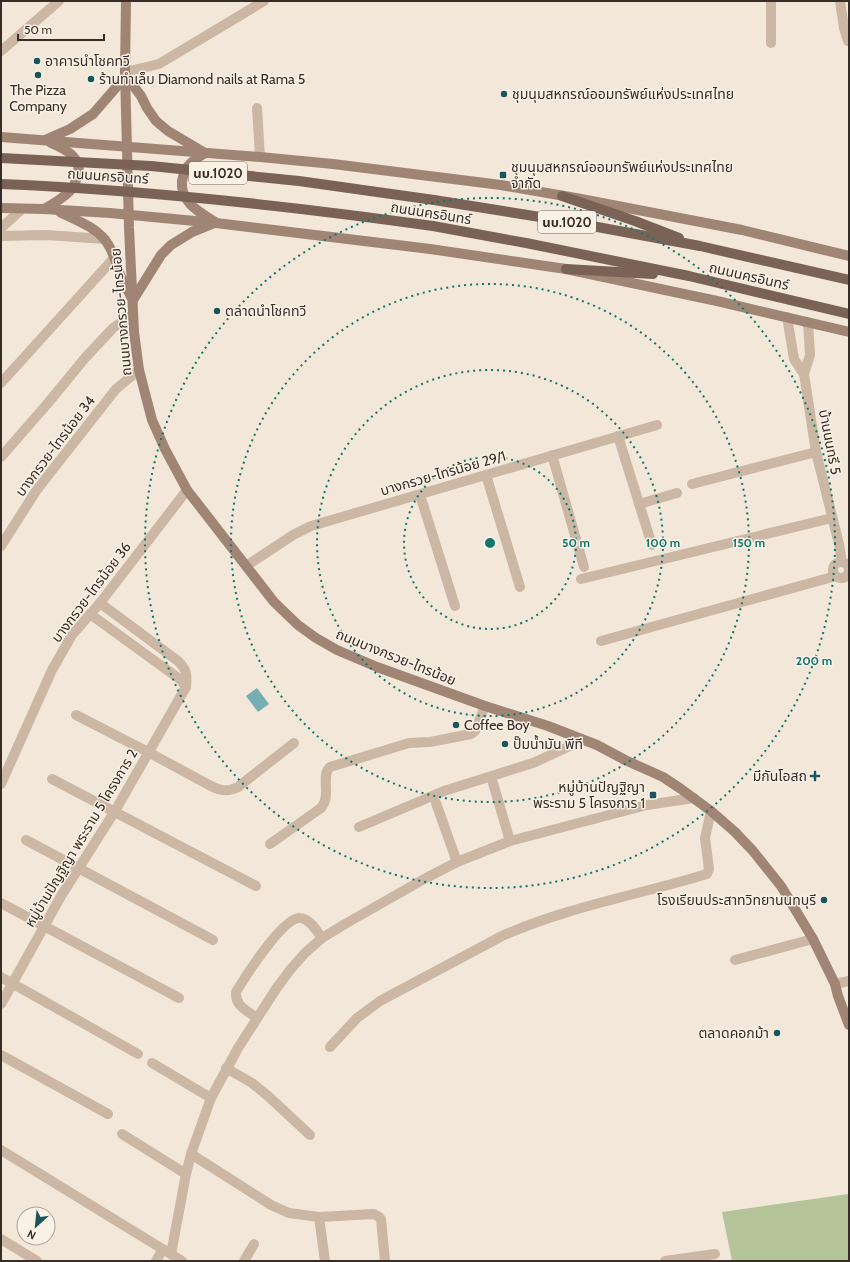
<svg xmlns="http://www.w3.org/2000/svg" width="850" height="1262" viewBox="0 0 850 1262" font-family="Cabin,'Noto Sans Thai',sans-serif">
<rect width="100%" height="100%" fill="#f3e7d9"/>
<!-- green -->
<polygon fill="#b4c398" points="849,1194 849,1261 732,1261 722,1212"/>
<!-- water -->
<polygon fill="#76afb2" points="257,688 269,704 258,712 246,696"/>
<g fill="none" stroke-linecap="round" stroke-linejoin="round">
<!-- minor -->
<g stroke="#ccb7a4" stroke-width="10">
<polyline points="840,1 844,28 848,41"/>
<polyline points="771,43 771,1"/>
<polyline points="1,51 59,1"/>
<polyline points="125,72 159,64 264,1"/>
<polyline points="257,108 260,157"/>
<polyline points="787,317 794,359 804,374 816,452 839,544 842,562"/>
<polyline points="804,374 810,355 808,322"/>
<polyline points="1,383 115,257"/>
<polyline points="618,436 652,545"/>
<polyline points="552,455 584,567"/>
<polyline points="1,457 48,403 85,358 113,328 133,314"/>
<polyline points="486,475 520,587"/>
<polyline points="692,484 816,452"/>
<polyline points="420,495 455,606"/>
<polyline points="639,504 677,493"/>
<polyline points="1,546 36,491 57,464 116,389 139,370"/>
<circle cx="841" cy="570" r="8"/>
<polyline points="246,566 293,535 311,526 657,425"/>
<polyline points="581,579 832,518"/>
<polyline points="90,614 174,675 181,680 186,687"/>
<polyline points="601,641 836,576"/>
<path d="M76 715 148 752 211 786C221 791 228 792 238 787L294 743"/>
<polyline points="52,779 256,886"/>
<polyline points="493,783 510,841"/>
<polyline points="1,784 52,670 72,635 100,603 187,490"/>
<polyline points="436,803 457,862"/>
<polyline points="359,827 444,791 533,763 570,746 578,738"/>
<polyline points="26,840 213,940"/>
<path d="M270 844 321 808C332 795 320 776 330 767L409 743 430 742 471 734 475 731 485 706"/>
<polyline points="1,903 179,998"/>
<polyline points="735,960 813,939"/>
<polyline points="1,977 138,1054"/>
<polyline points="835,984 849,981"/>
<path d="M1 1004 61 896 115 811 186 687C187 674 187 670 178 661L100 603"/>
<path d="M257 1018C246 1010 235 1006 236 992 245 977 283 917 300 918 309 918 317 931 322 938"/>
<path d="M330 1047 357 1018 380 1001 502 936C567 907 638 895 707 874L709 869 705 838 711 811"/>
<polyline points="1,1055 108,1114"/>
<polyline points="152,1063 211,1098"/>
<polyline points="226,1068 252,1083 268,1096 310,1135"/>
<polyline points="122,1134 186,1174"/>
<polyline points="1,1150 182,1261"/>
<polyline points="191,1154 271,1205 289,1213 319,1217 374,1214 379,1217 381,1219 385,1261"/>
<polyline points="319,1217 325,1261"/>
<polyline points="1,1239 37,1261"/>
<polyline points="171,1254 186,1174 191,1154 211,1098 238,1048 276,989 290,970 305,953 322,938 345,924 426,878 457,862 510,841 647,805 694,798"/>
<polyline points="156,1261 163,1249"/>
<polyline points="244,1261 254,1244"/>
<polyline points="665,1261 715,1254"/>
</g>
<!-- tertiary -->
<g stroke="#ccb7a4" stroke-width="10">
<polyline points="1,228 22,209"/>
<polyline points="1,236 46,235 105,239"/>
</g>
<!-- secondary -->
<g stroke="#a08575" stroke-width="10">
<polyline points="126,1 125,72 129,228 134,332 139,370 152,420 165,449 187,490 274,602 298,625 316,638 337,650 377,667 485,706 548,726 597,745 625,760 663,777 681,789 711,811 735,832 753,851 781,886 813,939 835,984 838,996 849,1025"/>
<path d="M126 76 141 96 147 108 156 121 168 131 205 153C199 157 192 161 188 166 185 170 183 176 182 181 180 202 199 212 215 222"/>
<polyline points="1,137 260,157 333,164 501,185 576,198 742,230 849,256"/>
<polyline points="45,140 70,129 93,114 126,76"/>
<polyline points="1,208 44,209 110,213 216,223 430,249 566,269 717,301 849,332"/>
<path d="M44 209C53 204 63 198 70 191 74 186 76 181 78 175 82 157 65 149 51 143"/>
<path d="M60 212C75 220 94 226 105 240 114 251 116 264 121 277 124 284 128 290 131 297"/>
<polyline points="133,300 161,255 171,245 192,232 214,223"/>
</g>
<!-- primary -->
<g stroke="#7a6356" stroke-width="10">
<polyline points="562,196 635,221 679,238"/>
<polyline points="434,200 565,221 700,246 849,280"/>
<polyline points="433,226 526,243 689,276 849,314"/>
<polyline points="566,269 653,274"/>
</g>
<!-- primary-bridge -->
<g stroke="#7a6356" stroke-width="10">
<polyline points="1,158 151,166 299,181 434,200"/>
<path d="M1 184C146 190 290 206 433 226"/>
</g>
</g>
<!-- distance rings -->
<g fill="none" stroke="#0f766e" stroke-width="2" stroke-dasharray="2 4">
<circle cx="490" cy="543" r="86"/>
<circle cx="490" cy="543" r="173"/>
<circle cx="490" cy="543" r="259"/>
<circle cx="490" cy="543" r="345"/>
</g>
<!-- markers -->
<g fill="#19565b" stroke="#faf1e6" stroke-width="1.5">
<circle cx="37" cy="61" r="4"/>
<circle cx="38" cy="75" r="4"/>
<circle cx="91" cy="79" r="4"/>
<circle cx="504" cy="94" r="4"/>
<rect x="499" y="171" width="8" height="8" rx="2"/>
<circle cx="217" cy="311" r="4"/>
<circle cx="456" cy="725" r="4"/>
<circle cx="505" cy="744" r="4"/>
<path d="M813 770h4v4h4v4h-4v4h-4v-4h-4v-4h4z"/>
<rect x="649" y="791" width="8" height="8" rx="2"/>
<circle cx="824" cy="900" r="4"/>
<circle cx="777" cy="1033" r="4"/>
</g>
<g text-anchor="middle" stroke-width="3" stroke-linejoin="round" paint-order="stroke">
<!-- shield labels -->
<g fill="#faf1e6" stroke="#726760" stroke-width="1">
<rect x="189" y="162" width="58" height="22" rx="3"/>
<rect x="538" y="211" width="58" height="22" rx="3"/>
</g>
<g font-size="13" font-weight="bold" fill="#372c26">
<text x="218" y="178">นบ.1020</text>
<text x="567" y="227">นบ.1020</text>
</g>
<!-- poi labels -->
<g font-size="14" fill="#372c26" stroke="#faf1e6" text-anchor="start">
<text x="45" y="66">อาคารนำโชคทวี</text>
<text x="99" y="84">ร้านทำเล็บ Diamond nails at Rama 5</text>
<text x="38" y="95" text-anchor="middle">The Pizza<tspan x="38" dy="16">Company</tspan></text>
<text x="512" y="99">ชุมนุมสหกรณ์ออมทรัพย์แห่งประเทศไทย</text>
<text x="511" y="172">ชุมนุมสหกรณ์ออมทรัพย์แห่งประเทศไทย<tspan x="511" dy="16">จำกัด</tspan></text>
<text x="225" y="316">ตลาดนำโชคทวี</text>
<text x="464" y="730">Coffee Boy</text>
<text x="513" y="749">ปั๊มน้ำมัน พีที</text>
<text x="807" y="781" text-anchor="end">มีกันโอสถ</text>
<text x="645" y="792" text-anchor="end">หมู่บ้านปัญฐิญา<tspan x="645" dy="16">พระราม 5 โครงการ 1</tspan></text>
<text x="816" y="905" text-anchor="end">โรงเรียนประสาทวิทยานนทบุรี</text>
<text x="769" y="1038" text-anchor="end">ตลาดคอกม้า</text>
</g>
<!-- street labels -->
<g font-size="14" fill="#372c26" stroke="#faf1e6">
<text transform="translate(108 176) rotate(4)" y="5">ถนนนครอินทร์</text>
<text transform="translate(431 213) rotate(9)" y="5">ถนนนครอินทร์</text>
<text transform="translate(749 276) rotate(13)" y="5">ถนนนครอินทร์</text>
<text transform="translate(121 312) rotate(-95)" y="5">ถนนบางกรวย-ไทรน้อย</text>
<text transform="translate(830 442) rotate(79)" y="5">บ้านนนทรี 5</text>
<text transform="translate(55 446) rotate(-53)" y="5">บางกรวย-ไทรน้อย 34</text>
<text transform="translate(443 473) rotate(-16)" y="5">บางกรวย-ไทรน้อย 29/1</text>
<text transform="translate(91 592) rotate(-53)" y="5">บางกรวย-ไทรน้อย 36</text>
<text transform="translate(396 657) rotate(22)" y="5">ถนนบางกรวย-ไทรน้อย</text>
<text transform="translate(81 838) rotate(-59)" y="5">หมู่บ้านปัญฐิญา พระราม 5 โครงการ 2</text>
</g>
</g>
<circle cx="490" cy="543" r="6" fill="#0f766e" stroke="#faf1e6" stroke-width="2"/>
<g font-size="12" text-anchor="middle" font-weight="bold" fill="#0f766e" stroke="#faf1e6" stroke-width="3" stroke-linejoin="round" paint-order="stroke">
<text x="576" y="547">50 m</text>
<text x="663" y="547">100 m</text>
<text x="749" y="547">150 m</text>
<text x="814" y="665">200 m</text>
</g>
<!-- border -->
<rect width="850" height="1262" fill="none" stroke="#372c26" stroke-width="4"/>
<!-- north arrow -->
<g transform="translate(36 1226) rotate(207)"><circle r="19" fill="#faf1e6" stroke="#aca299"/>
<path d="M0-3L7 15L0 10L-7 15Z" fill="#19565b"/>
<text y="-6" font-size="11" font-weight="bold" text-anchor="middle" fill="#372c26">N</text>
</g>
<!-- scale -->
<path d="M18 34v6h86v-6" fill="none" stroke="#372c26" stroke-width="2"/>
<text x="24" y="34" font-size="12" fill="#372c26" stroke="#faf1e6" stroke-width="3" paint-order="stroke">50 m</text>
</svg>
